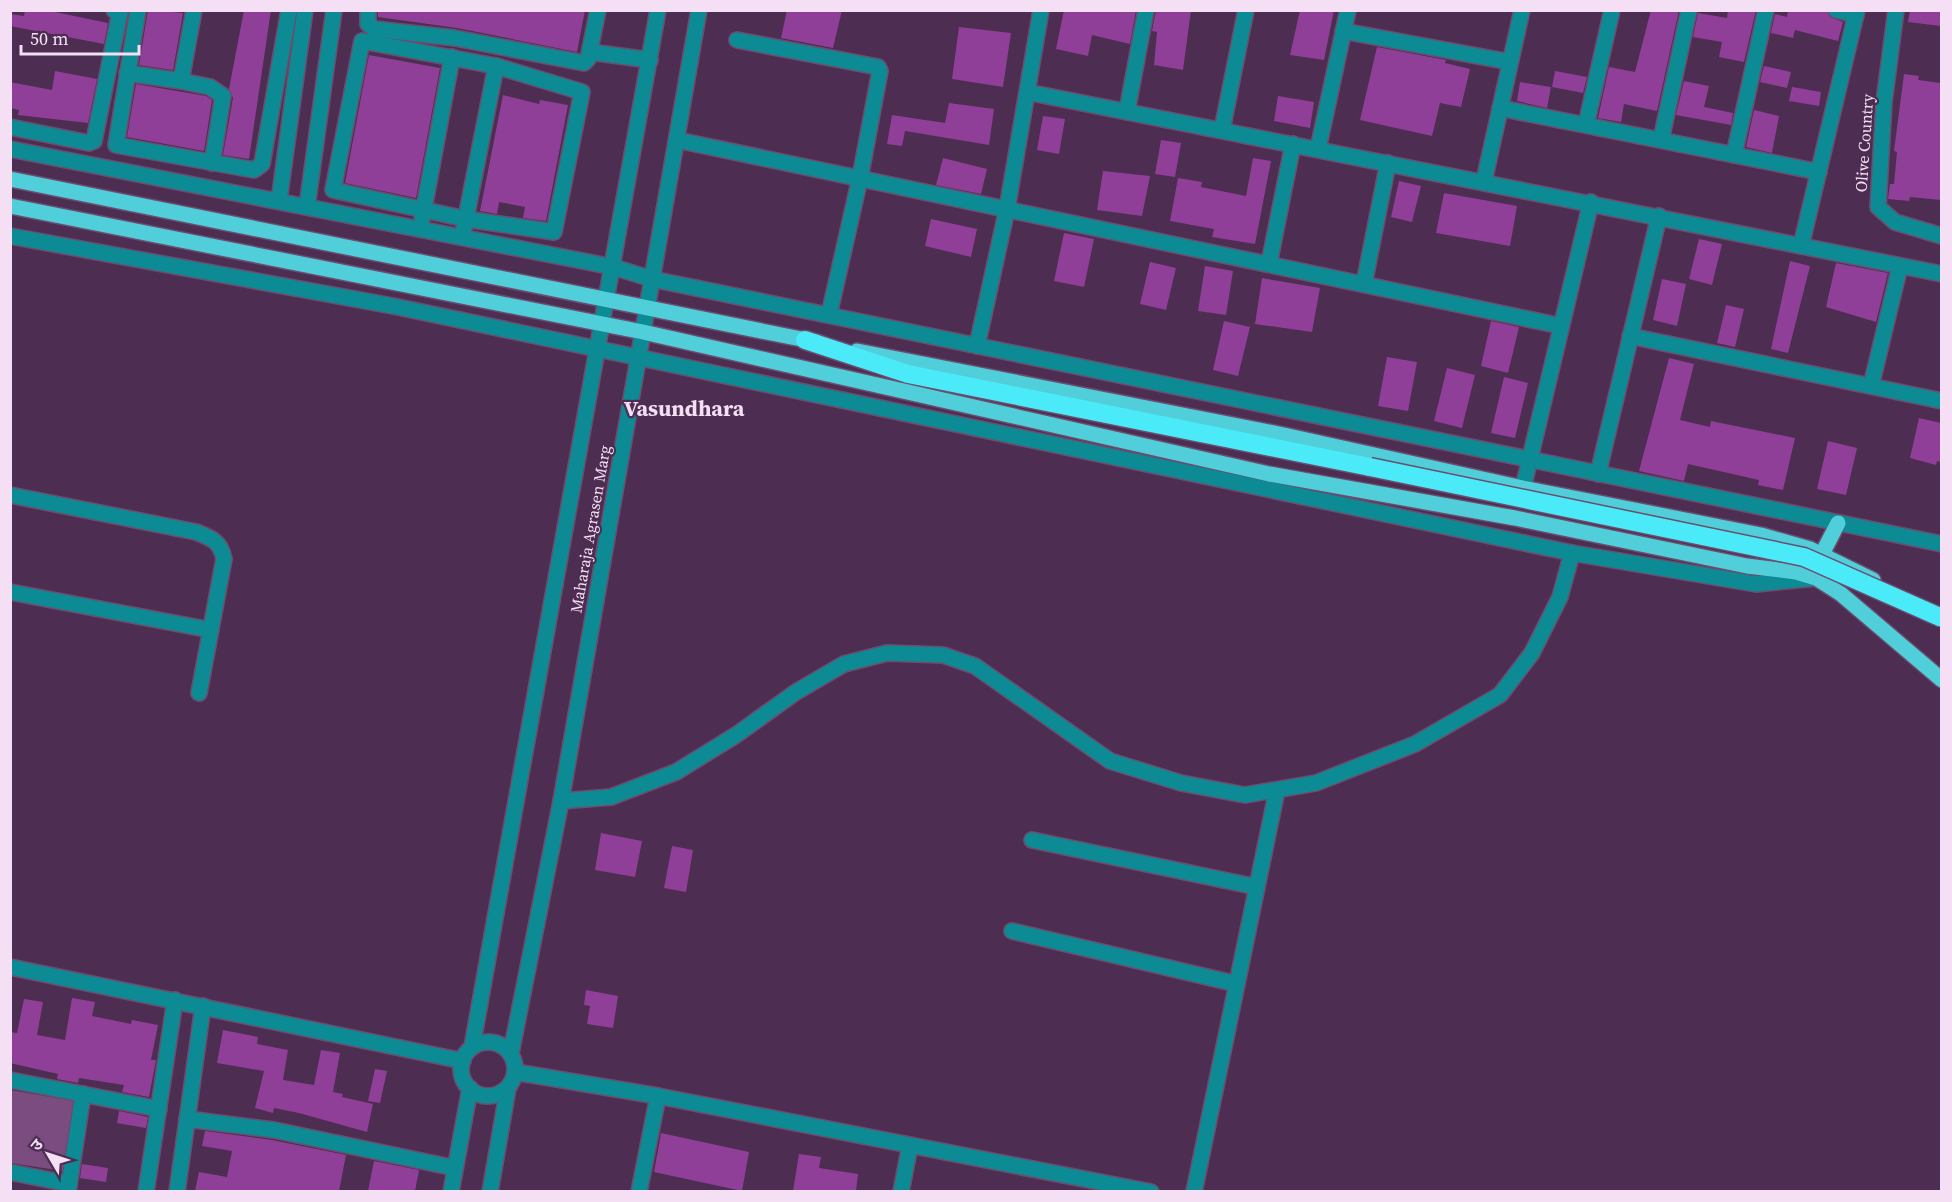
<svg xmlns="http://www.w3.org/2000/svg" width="1952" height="1202" viewBox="0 0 1952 1202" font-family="'Source Serif 4','Noto Sans Devanagari',serif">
<rect width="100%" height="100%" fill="#4d2d51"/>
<!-- green -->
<polygon fill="#7b4c80" points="10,1090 75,1101 63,1171 11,1163"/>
<!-- building -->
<g fill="#8f3f97">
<polygon points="25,10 45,10 108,23 104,44 10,26 10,14 24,16"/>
<polygon points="148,10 183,13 173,70 139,65"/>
<polygon points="244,10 271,10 249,159 223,155 233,98 229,89"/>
<polygon points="378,10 585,10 577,52 457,28 378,17"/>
<polygon points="787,10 842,10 833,48 781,38"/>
<polygon points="1064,10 1136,10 1130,44 1092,35 1088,56 1056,49"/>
<polygon points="1156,10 1191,10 1183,70 1154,65 1157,32 1152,31"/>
<polygon points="1300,10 1334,10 1324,60 1290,55"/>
<polygon points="1651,10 1679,10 1657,111 1624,104 1621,122 1598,118 1609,67 1635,72"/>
<polygon points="1728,10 1756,10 1744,62 1719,57 1722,42 1693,37 1698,13 1727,18"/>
<polygon points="1788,10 1827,10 1830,17 1843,22 1838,41 1795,30 1793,38 1771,33 1775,14 1787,17"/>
<polygon points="1910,10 1941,10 1941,26 1908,22"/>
<polygon points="959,27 1011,33 1003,87 952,79"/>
<polygon points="1377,47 1446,60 1445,63 1470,69 1461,107 1440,103 1432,136 1360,120"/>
<polygon points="369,55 440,68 416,198 345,183"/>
<polygon points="1764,66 1791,72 1787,88 1760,82"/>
<polygon points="55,71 97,79 88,123 18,115 19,110 10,108 10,82 52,90"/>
<polygon points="1555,71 1587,77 1583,93 1552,87"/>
<polygon points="1904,74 1919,76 1918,80 1941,83 1941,200 1910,197 1909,201 1888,199 1890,184 1894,184 1897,152 1894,151"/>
<polygon points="1684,81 1709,86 1704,107 1733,113 1731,125 1676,115"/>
<polygon points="1520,82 1551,87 1547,108 1517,101"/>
<polygon points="136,84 206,96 212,100 204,151 127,137"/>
<polygon points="1792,87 1821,92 1819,106 1789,101"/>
<polygon points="503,95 539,104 540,100 568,105 546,221 523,218 525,207 499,202 497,214 480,211"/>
<polygon points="1278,96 1314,102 1310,128 1274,121"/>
<polygon points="949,103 994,109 989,145 905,131 902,146 887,144 892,115 945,123"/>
<polygon points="1754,110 1779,116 1772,153 1746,147"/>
<polygon points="1043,116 1065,119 1059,154 1037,150"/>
<polygon points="1161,140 1181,143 1175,177 1155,174"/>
<polygon points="943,158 987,169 981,194 936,185"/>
<polygon points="1253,158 1271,161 1255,244 1212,237 1214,229 1170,221 1178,178 1202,182 1201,187 1246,196"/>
<polygon points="1103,171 1150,176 1142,216 1097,210"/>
<polygon points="1399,181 1421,186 1412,222 1391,217"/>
<polygon points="1444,193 1517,206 1510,246 1436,233"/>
<polygon points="931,219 977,229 971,257 925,246"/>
<polygon points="1064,233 1094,239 1084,287 1054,281"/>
<polygon points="1699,239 1722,244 1712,285 1689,279"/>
<polygon points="1790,261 1810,266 1788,353 1771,349"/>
<polygon points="1150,262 1176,268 1166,310 1140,304"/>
<polygon points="1836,263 1888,273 1876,322 1826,307"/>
<polygon points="1205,266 1233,271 1226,315 1198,311"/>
<polygon points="1262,278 1320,288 1312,332 1255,324"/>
<polygon points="1662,279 1686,284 1677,326 1653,320"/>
<polygon points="1726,305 1744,309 1735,347 1717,343"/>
<polygon points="1224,321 1250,327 1238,376 1213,370"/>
<polygon points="1491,321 1519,327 1508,373 1481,366"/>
<polygon points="1387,357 1417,362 1408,411 1378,406"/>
<polygon points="1669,358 1694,364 1680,420 1710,427 1711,421 1795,438 1783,490 1758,485 1759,480 1688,464 1684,481 1639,471"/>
<polygon points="1447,368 1475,375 1462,428 1434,421"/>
<polygon points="1504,377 1528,383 1515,438 1491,433"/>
<polygon points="1919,418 1941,423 1941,462 1937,461 1936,465 1910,458"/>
<polygon points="1828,441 1857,448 1846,495 1817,489"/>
<polygon points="601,833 642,841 635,877 595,870"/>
<polygon points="672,846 693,850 686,892 664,888"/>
<polygon points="586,990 618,996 613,1028 587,1024 590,1006 584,1005"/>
<polygon points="72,998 95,1002 92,1016 131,1024 132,1020 158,1025 151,1060 156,1060 149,1097 122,1092 124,1085 79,1078 78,1083 57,1079 58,1074 10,1063 10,1032 17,1033 24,999 43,1002 37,1035 65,1040"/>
<polygon points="223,1030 258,1037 257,1044 288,1050 283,1080 314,1085 321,1050 340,1053 333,1092 343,1094 342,1097 373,1104 367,1132 299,1113 274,1108 273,1113 255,1108 264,1071 217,1063"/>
<polygon points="375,1069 387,1071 380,1103 368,1101"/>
<polygon points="119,1111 148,1117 146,1128 117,1123"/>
<polygon points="205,1131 272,1140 346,1155 339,1191 195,1191 199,1172 227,1177 232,1151 202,1146"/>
<polygon points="661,1133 749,1152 742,1191 654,1172"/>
<polygon points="799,1154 821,1157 819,1168 858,1174 856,1191 793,1191"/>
<polygon points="374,1161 419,1170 415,1191 368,1191"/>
<polygon points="82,1164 108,1168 106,1182 80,1178"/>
</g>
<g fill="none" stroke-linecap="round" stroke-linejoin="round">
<!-- minor casing -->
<g stroke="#6b4d6f" stroke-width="18">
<g id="minor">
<polyline points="138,10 116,145 254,170 262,164 289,10"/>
<polyline points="194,10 181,81 210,87 223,96 212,163"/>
<polyline points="368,10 368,24 374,29 455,38 584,63 588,59 598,10"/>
<polyline points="1836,10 1856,15"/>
<polyline points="1896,10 1884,102 1878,207 1895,222 1942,236"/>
<polyline points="1343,31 1510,62"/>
<polyline points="737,40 878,67 880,71 860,178 829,315"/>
<polygon points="362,41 496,66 582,92 554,232 466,219 333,190"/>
<polyline points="590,52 650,60"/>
<polyline points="127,73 181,81"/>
<polyline points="1027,92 1942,274"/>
<polyline points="1500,108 1819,172"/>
<polyline points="1127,111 1146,10"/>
<polyline points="1586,125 1612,10"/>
<polyline points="10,127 89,143 94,141 120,12 114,10"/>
<polyline points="1222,130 1246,10"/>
<polyline points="677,140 1561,326"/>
<polyline points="1661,140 1689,10"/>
<polyline points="10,149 613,267 652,279 1942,544"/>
<polyline points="1318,149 1348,10"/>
<polyline points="1734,155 1766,10"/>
<polyline points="1484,181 1522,10"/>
<polyline points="279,201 305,10"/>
<polyline points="307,207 334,10"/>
<polyline points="422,219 452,57"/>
<polyline points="464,228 496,66"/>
<polyline points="10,236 393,306 1572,553 1756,584 1816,578"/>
<polyline points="1801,246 1857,10"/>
<polyline points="1269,264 1293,144"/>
<polyline points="1364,284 1388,163"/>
<polyline points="1630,336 1942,401"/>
<polyline points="977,346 1007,209 1041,10"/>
<polyline points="1871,386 1900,266"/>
<polyline points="1598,474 1659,216"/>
<polyline points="1523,488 1591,202"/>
<path d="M10 495 196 532C212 538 221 542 224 559L199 693"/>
<polyline points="10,592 211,630"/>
<polyline points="561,801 611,797 676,772 736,735 796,692 844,664 887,653 943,655 975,666 1110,761 1181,783 1245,795 1316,783 1415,744 1500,695 1532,653 1560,597 1572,553"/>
<polyline points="1032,840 1257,887"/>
<polyline points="1012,931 1237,984"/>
<polyline points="10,967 463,1061"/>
<circle cx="488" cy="1069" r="27"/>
<polyline points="472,1047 658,10"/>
<polyline points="511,1053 561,801 699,10"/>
<polyline points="515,1072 658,1096 1151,1192"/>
<polyline points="10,1080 159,1109"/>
<polyline points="187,1119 274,1130 455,1168"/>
<polyline points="10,1172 69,1184"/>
<polyline points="68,1192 83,1094"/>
<polyline points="146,1192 175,1000"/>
<polyline points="177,1192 203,1006"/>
<polyline points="451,1192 470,1088"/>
<polyline points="490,1192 508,1088"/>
<polyline points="639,1192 658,1096"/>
<polyline points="901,1192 910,1145"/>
<polyline points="1194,1192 1277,790"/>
</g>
</g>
<!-- major casing -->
<g stroke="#6b4d6f" stroke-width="18">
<g id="major">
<polyline points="10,179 816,342"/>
<polyline points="10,206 643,332 1269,474 1515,518 1747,566 1796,572 1816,578 1841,594 1942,680"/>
<polyline points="857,351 1284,435 1523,488 1761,535 1810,549 1873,580"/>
<polyline points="1822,554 1838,523"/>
</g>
</g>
<!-- highway casing -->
<g stroke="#6b4d6f" stroke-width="21">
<polyline id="highway" points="805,340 908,374 1370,467"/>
</g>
<!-- minor -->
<use href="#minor" stroke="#0c8b95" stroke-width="15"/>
<!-- major -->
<use href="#major" stroke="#50ced9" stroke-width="15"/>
<!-- highway -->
<use href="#highway" stroke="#4beaf8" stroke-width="18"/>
<!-- highway-bridge casing -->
<g stroke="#6b4d6f" stroke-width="21" stroke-linecap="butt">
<polyline id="highway-bridge" points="1370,467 1804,557 1942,618"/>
</g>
<!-- highway-bridge -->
<use href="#highway-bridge" stroke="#4beaf8" stroke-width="18"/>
</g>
<g text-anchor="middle" stroke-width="4.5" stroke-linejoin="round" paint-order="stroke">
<!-- street labels -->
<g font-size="16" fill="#f4dff5" stroke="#4d2d51">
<text transform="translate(1864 143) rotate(-86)" y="6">Olive Country</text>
<text transform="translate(590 529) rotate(-80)" y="6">Maharaja Agrasen Marg</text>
</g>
<!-- district labels -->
<g font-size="22" font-weight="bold" fill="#f4dff5" stroke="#4d2d51">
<text x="684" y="416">Vasundhara</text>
</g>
</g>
<!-- border -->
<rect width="1952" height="1202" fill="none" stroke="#f4dff5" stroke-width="24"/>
<!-- north arrow -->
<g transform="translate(48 1154) rotate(309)" stroke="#4d2d51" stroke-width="4.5" paint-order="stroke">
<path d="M0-4.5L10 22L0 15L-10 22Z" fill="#f4dff5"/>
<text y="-9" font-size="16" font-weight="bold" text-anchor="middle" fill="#f4dff5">उ</text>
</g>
<!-- scale -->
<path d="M21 45v9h118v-9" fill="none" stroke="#f4dff5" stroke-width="3"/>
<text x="30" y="45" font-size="18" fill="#f4dff5" stroke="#4d2d51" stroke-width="4.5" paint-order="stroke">50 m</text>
</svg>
